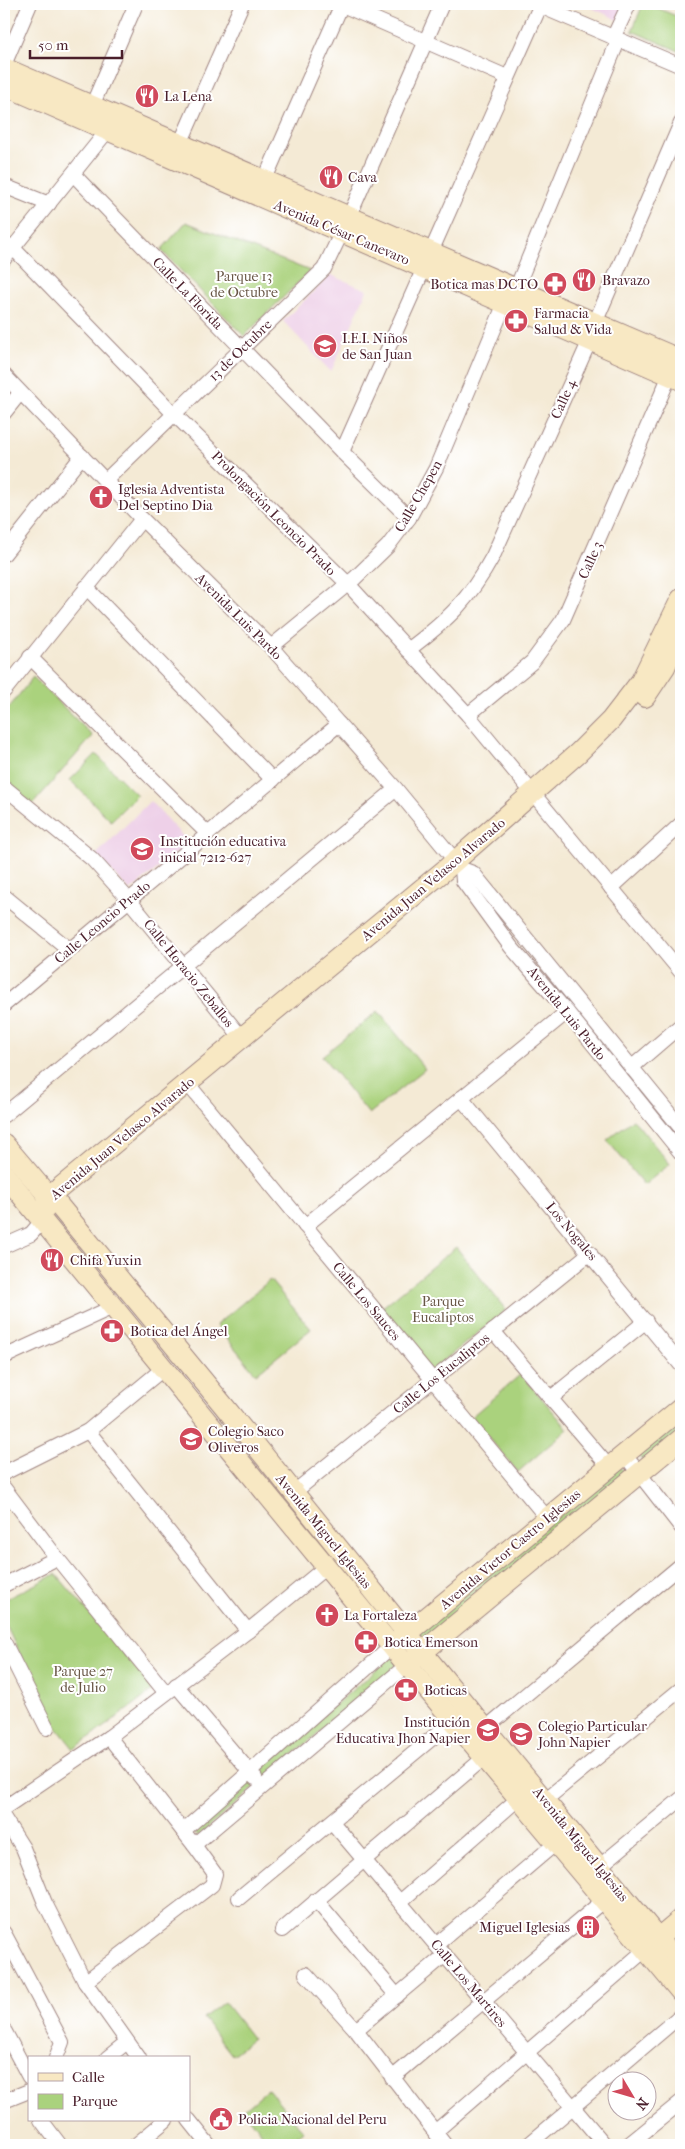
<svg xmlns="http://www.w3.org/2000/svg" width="685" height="2149" viewBox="0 0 685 2149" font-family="'IM FELL French Canon',serif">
<rect width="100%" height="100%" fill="#fff"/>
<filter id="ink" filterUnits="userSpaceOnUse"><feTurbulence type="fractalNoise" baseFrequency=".02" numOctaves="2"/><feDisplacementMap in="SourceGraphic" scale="10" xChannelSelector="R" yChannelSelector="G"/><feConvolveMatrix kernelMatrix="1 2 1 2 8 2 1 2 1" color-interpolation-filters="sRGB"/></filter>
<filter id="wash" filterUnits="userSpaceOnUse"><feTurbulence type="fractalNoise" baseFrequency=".0096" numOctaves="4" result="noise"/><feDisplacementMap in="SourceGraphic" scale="20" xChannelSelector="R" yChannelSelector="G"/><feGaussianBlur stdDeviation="1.12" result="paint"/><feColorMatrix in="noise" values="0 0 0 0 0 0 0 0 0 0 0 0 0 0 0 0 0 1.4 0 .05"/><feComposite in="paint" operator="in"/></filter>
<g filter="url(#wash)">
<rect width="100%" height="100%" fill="#f4ead5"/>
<!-- built -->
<g fill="#eed0e8">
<polygon points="589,4 625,4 618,20 588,6"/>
<polygon points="331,275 367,290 331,372 283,321"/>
<polygon points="150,801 189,843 130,891 96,855"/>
</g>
<!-- green -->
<g fill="#aad27d" stroke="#7a7854">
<polygon points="643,4 648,4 681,18 681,47 679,51 632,31"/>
<polygon points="186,222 310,271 244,336 161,250"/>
<polygon points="33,677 93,736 32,805 4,782 4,714"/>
<polygon points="96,754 137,795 111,821 70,780"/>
<polygon points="378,1011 425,1069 369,1114 322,1056"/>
<polygon points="633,1119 670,1164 644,1185 607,1140"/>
<polygon points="456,1247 506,1310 431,1371 380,1309"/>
<polygon points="270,1280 311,1329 256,1374 216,1325"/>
<polygon points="521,1374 568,1429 518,1472 471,1417"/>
<polygon points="681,1418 681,1432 644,1463 637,1453"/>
<polygon points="619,1466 627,1475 426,1642 418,1632"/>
<polygon points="56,1574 154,1690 74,1749 50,1719 4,1621 4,1600"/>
<polygon points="393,1655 400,1663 198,1836 192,1828"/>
<polygon points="224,2002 253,2039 232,2055 203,2018"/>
<polygon points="268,2089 303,2131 286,2145 272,2145 243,2110"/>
</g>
</g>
<g filter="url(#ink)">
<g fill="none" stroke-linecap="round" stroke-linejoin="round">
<!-- street casing -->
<g stroke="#9f8480" stroke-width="16">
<g id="street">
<polyline points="340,4 507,77"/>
<polyline points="540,6 681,66"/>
<polyline points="613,38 629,4"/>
<polyline points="4,65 30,4"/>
<polyline points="92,106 136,4"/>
<polyline points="180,144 242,4"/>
<polyline points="73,174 342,452 409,518"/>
<polyline points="265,179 342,4"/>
<polyline points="4,186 49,204"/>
<polyline points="4,243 13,248 174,414 348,584 468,715 681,972"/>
<polyline points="431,252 541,4"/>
<polyline points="4,259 108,130 111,122"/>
<polyline points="516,289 618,41"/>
<polyline points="4,375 142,519 271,647 396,789 462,869 463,881 511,947 567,1012 681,1153"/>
<polyline points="4,413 20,393"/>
<polyline points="342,452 424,268"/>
<polyline points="106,480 324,269 349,217 442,4"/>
<polyline points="4,554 82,456"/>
<polyline points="86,587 273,780"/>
<polyline points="271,647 355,578 388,546 409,518 436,468 505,303"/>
<path d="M408 650C448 620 469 600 493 556L590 340 595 323 681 123"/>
<polyline points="30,657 208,834"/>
<polyline points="4,691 142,519"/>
<polyline points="468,715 532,662 563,620 670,375"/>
<polyline points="4,787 92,859 129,900 242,1038"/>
<polyline points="462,869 473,873 681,1128"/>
<polyline points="611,888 681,824"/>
<polyline points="4,896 70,950"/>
<polyline points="4,1005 339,724"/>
<polyline points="631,1068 681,1025"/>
<polyline points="187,1083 547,1518"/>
<polyline points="461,1098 681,1365"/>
<polyline points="4,1115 396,789"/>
<polyline points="305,1226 567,1012"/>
<polyline points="4,1246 31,1234 42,1221"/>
<polyline points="493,1331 609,1467"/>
<polyline points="4,1357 113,1307"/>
<polyline points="551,1398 646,1321"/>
<polyline points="88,1431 248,1631"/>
<polyline points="624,1454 681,1527"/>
<polyline points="4,1473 88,1431 164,1368"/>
<polyline points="4,1488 57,1558 166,1693"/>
<polyline points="293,1493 590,1253"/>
<polyline points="4,1585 57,1558"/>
<polyline points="4,1642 47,1728"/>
<polyline points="176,1685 255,1778"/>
<polyline points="486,1728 681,1565"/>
<polyline points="545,1800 681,1689"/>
<polyline points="4,1808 109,1737 248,1631 327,1566"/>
<polyline points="4,1818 23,1848 45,1903 85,1982 139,2058"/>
<polyline points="332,1822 605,2145"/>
<polyline points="183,1831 392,1646"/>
<polyline points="194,1845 407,1665"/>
<polyline points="600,1866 681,1799"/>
<polyline points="239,1898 454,1720"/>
<polyline points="316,1900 397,1996"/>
<polyline points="400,1902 519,1798"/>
<polyline points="282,1930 485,1757"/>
<polyline points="4,1933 62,2042 56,2058"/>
<polyline points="436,1945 556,1843"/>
<polyline points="306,1974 356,2030 445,2145"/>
<polyline points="85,1982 212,1885 215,1874 194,1845 109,1737"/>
<polyline points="4,2030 29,2077"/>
<polyline points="356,2030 445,1955"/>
<polyline points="107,2058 127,2042"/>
<polyline points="392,2078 604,1900"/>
<polyline points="4,2101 29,2091"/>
<polyline points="41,2120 60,2145"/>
<polyline points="189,2120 209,2145"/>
<polyline points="435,2132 645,1950"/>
<polyline points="136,2145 166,2120"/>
<polyline points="528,2145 681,2015"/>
<polyline points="628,2145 681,2102"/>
</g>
</g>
<!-- secondary casing -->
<g stroke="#9f8480" stroke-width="22">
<g id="secondary">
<polyline points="4,68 681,360"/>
<polyline points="4,85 681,380"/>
<polyline points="645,697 665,667 681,630"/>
<polyline points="4,1144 49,1197 60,1207 224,1406 422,1652 681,1966"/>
<polyline points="4,1174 407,1665 681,1992"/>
<polyline points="45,1209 49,1197 446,869 578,753 611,720 641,681 681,599"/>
<polyline points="397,1642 681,1408"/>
<polyline points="413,1660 681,1439"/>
<polyline points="648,1947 681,1919"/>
</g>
</g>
<!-- street -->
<use href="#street" stroke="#fff" stroke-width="14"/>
<!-- secondary -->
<use href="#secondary" stroke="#f8e8c3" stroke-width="20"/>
</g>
</g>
<!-- icons -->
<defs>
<g id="restaurant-disc" transform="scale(1.25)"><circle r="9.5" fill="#d1495b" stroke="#fff"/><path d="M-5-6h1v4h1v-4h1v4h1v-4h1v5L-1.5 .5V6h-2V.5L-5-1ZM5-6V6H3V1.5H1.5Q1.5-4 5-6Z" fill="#fff"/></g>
<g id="pharmacy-disc" transform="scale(1.25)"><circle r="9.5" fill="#d1495b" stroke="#fff"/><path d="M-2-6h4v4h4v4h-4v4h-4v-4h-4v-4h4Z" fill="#fff"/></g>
<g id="school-disc" transform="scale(1.25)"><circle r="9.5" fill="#d1495b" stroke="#fff"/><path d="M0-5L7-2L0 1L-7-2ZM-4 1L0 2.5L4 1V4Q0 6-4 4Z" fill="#fff"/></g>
<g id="church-disc" transform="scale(1.25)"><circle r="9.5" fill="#d1495b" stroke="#fff"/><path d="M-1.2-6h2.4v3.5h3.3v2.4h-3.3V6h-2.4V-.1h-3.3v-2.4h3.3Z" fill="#fff"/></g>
<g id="building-disc" transform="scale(1.25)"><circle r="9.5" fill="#d1495b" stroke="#fff"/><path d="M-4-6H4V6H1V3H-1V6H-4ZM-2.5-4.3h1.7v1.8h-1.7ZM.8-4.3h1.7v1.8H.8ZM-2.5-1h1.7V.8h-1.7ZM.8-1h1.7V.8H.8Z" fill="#fff"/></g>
<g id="civic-disc" transform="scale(1.25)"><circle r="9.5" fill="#d1495b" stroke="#fff"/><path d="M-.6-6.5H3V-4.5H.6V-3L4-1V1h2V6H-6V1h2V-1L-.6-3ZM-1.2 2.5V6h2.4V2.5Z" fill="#fff"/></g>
</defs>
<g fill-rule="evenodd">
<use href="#restaurant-disc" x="147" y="96"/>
<use href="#restaurant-disc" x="331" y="177"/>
<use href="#restaurant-disc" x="584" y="280"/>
<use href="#pharmacy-disc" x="555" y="284"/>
<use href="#pharmacy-disc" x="516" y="321"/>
<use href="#school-disc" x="325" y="346"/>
<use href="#church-disc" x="101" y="497"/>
<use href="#school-disc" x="142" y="849"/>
<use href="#restaurant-disc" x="52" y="1260"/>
<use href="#pharmacy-disc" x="112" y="1331"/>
<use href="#school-disc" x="191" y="1439"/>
<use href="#church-disc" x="327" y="1615"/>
<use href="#pharmacy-disc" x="366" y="1642"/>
<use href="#pharmacy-disc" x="406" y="1690"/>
<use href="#school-disc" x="488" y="1730"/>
<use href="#school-disc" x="521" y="1734"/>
<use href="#building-disc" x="588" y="1927"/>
<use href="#civic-disc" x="221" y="2119"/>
</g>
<g text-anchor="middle" stroke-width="4" stroke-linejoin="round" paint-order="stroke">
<!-- poi labels -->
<g font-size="14" fill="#4a1f2b" stroke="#fff" text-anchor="start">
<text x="164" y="101">La Lena</text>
<text x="348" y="182">Cava</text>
<text x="602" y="285">Bravazo</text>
<text x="538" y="289" text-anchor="end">Botica mas DCTO</text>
<text x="534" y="318">Farmacia<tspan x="534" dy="16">Salud &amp; Vida</tspan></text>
<text x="342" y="343">I.E.I. Niños<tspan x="342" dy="16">de San Juan</tspan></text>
<text x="118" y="494">Iglesia Adventista<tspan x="118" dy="16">Del Septino Dia</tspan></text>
<text x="160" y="846">Institución educativa<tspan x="160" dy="16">inicial 7212-627</tspan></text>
<text x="70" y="1265">Chifa Yuxin</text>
<text x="130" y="1336">Botica del Ángel</text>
<text x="208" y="1436">Colegio Saco<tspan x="208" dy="16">Oliveros</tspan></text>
<text x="344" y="1620">La Fortaleza</text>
<text x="384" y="1647">Botica Emerson</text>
<text x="424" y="1695">Boticas</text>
<text x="470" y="1727" text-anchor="end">Institución<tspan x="470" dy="16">Educativa Jhon Napier</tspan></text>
<text x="538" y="1731">Colegio Particular<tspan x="538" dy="16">John Napier</tspan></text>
<text x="570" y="1932" text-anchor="end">Miguel Iglesias</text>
<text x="238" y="2124">Policia Nacional del Peru</text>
</g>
<!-- street labels -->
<g font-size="14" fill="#4a1f2b" stroke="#fff">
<text transform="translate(342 232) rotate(23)" y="5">Avenida César Canevaro</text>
<text transform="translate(188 293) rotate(46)" y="5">Calle La Florida</text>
<text transform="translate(240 350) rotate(-44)" y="5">13 de Octubre</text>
<text transform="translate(563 399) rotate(-66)" y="5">Calle 4</text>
<text transform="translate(418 496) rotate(-60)" y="5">Calle Chepen</text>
<text transform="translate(274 513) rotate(45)" y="5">Prolongación Leoncio Prado</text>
<text transform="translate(590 560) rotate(-66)" y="5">Calle 3</text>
<text transform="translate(239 616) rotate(45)" y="5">Avenida Luis Pardo</text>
<text transform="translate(433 879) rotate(-40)" y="5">Avenida Juan Velasco Alvarado</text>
<text transform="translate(102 922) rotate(-40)" y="5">Calle Leoncio Prado</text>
<text transform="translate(189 973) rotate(51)" y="5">Calle Horacio Zeballos</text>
<text transform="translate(567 1013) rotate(51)" y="5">Avenida Luis Pardo</text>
<text transform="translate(122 1138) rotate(-40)" y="5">Avenida Juan Velasco Alvarado</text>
<text transform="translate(572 1231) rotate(50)" y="5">Los Nogales</text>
<text transform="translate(367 1301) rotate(50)" y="5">Calle Los Sauces</text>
<text transform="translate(441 1373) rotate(-39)" y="5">Calle Los Eucaliptos</text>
<text transform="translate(324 1531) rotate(51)" y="5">Avenida Miguel Iglesias</text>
<text transform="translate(510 1549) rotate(-40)" y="5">Avenida Victor Castro Iglesias</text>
<text transform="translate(581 1844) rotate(51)" y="5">Avenida Miguel Iglesias</text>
<text transform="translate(469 1983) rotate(50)" y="5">Calle Los Martires</text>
</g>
<!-- park labels -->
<g font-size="14" fill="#675544" stroke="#fff">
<text x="244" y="281">Parque 13<tspan x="244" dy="16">de Octubre</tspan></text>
<text x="443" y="1306">Parque<tspan x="443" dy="16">Eucaliptos</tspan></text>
<text x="83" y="1676">Parque 27<tspan x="83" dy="16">de Julio</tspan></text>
</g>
</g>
<!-- margin -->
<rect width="685" height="2149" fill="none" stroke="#fff" stroke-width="20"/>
<!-- legend -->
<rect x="28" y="2056" width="162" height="65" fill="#ffffff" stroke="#b7a5aa"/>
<rect x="38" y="2073" width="25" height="8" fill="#f8e8c3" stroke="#b7a5aa"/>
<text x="72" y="2082" font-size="15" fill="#4a1f2b">Calle</text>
<rect x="38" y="2094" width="25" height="15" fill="#aad27d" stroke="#b7a5aa"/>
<text x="72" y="2106" font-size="15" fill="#4a1f2b">Parque</text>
<!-- north arrow -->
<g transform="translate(632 2096) rotate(128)"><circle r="24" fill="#ffffff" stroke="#b7a5aa"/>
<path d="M0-4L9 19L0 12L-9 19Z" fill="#d1495b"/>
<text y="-8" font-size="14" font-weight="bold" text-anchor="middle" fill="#4a1f2b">N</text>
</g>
<!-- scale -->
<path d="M30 50v8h92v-8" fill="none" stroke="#4a1f2b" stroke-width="2.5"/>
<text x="38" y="50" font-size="15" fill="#4a1f2b" stroke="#ffffff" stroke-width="4" paint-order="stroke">50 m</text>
</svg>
